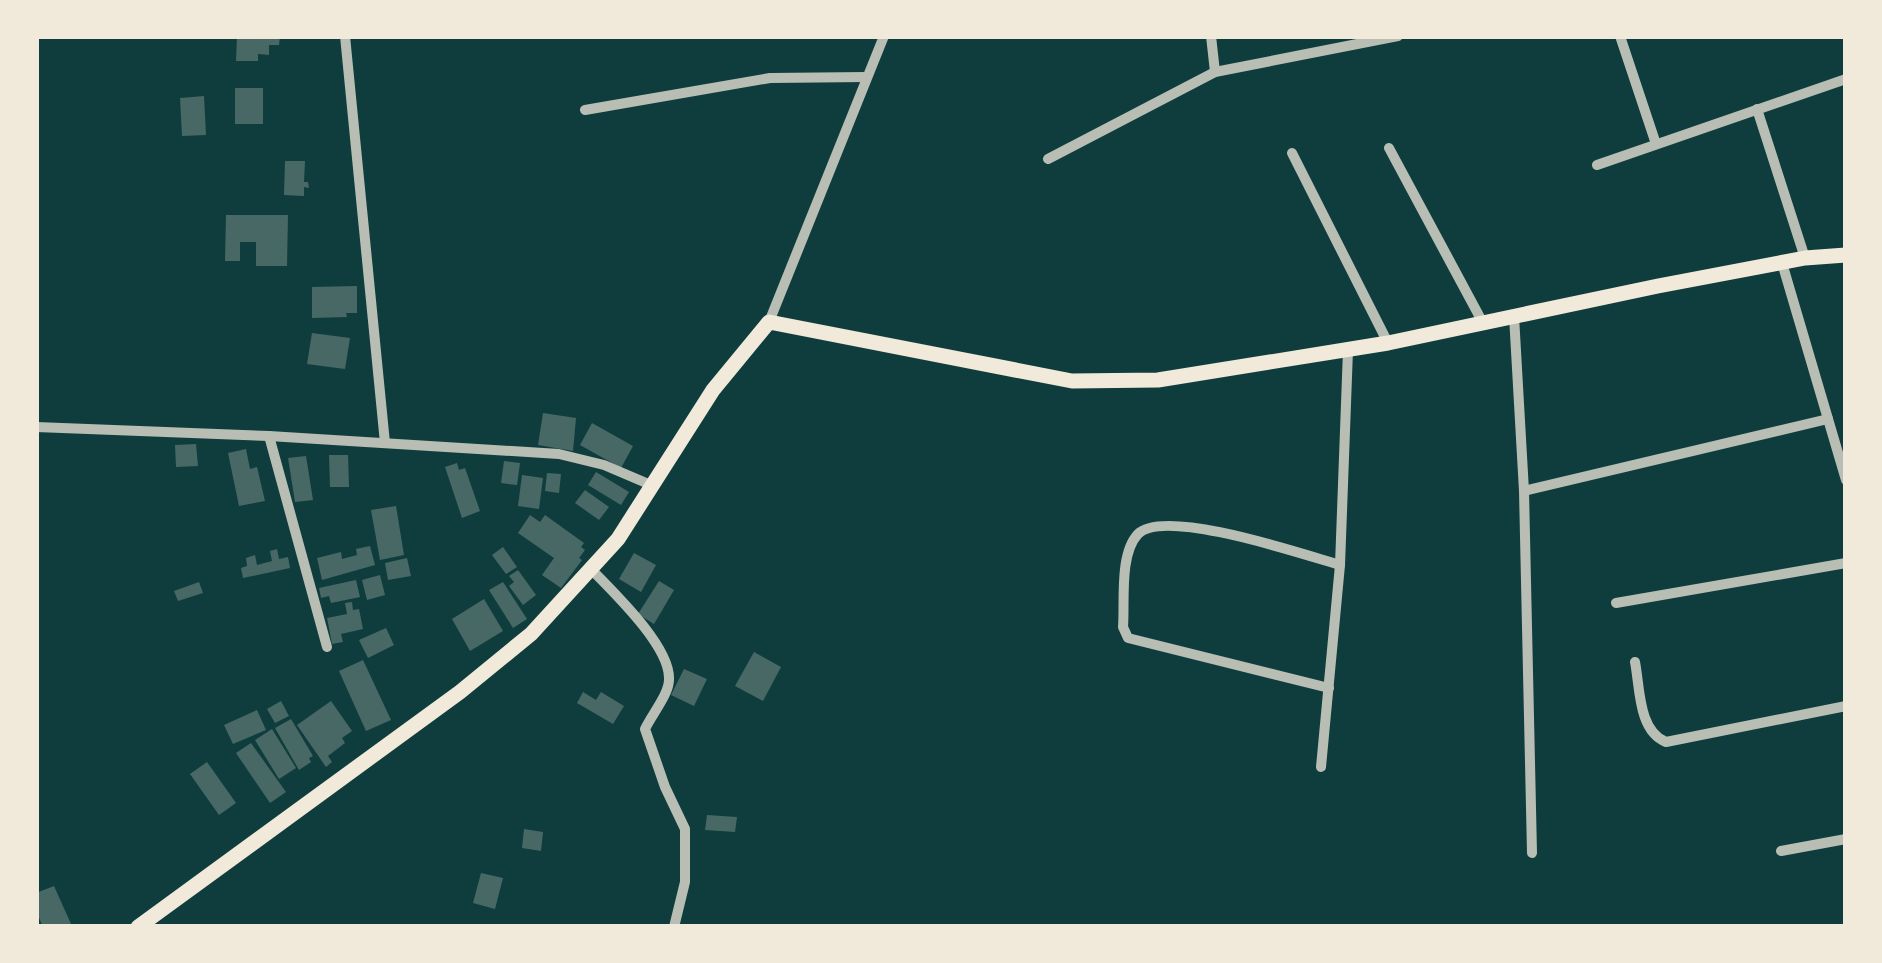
<svg xmlns="http://www.w3.org/2000/svg" width="1882" height="963" viewBox="0 0 1882 963" font-family="Ubuntu,sans-serif">
<rect width="100%" height="100%" fill="#0f3d3e"/>
<!-- building -->
<g fill="#486865">
<polygon points="237,36 280,36 279,45 269,45 269,55 258,54 258,61 236,61"/>
<rect x="235" y="88" width="28" height="36"/>
<polygon points="204,96 206,135 182,136 180,98"/>
<polygon points="285,161 305,161 304,182 308,182 309,188 304,187 304,196 284,195"/>
<polygon points="226,215 288,215 287,266 256,266 256,242 240,242 240,261 225,261"/>
<polygon points="357,286 357,313 346,313 347,317 312,318 312,287"/>
<polygon points="312,333 350,338 345,369 307,364"/>
<polygon points="543,413 576,418 573,451 538,445"/>
<polygon points="592,423 633,446 621,468 580,445"/>
<polygon points="196,444 198,466 176,467 175,445"/>
<polygon points="246,449 250,469 257,467 265,501 239,506 228,453"/>
<polygon points="329,455 348,455 349,487 330,487"/>
<polygon points="306,456 313,500 295,502 288,458"/>
<polygon points="504,461 520,463 517,485 501,483"/>
<polygon points="457,463 459,470 465,468 480,511 462,518 445,467"/>
<polygon points="596,472 629,492 621,505 588,485"/>
<polygon points="547,473 561,474 559,493 545,491"/>
<polygon points="522,475 543,478 539,509 518,506"/>
<polygon points="585,490 609,507 599,520 575,503"/>
<polygon points="396,506 404,555 380,560 371,510"/>
<polygon points="530,515 540,522 545,515 584,543 581,547 585,550 579,558 582,560 561,588 542,575 554,558 518,533"/>
<polygon points="370,546 375,565 322,580 317,558 341,552 342,559 357,555 356,549"/>
<polygon points="503,547 517,567 506,574 492,555"/>
<polygon points="277,549 279,559 288,557 290,568 243,578 241,568 247,566 246,558 255,555 257,565 272,561 270,551"/>
<polygon points="634,553 656,565 641,592 619,579"/>
<polygon points="407,558 411,576 388,580 385,563"/>
<polygon points="518,570 536,595 523,605 509,586 514,582 509,576"/>
<polygon points="380,575 385,595 367,600 362,580"/>
<polygon points="356,580 360,597 331,603 329,596 321,598 319,588"/>
<polygon points="659,581 674,590 654,624 638,614"/>
<polygon points="199,582 203,593 178,601 174,591"/>
<polygon points="503,582 527,619 513,628 489,590"/>
<polygon points="484,599 503,631 470,651 452,619"/>
<polygon points="352,602 353,610 359,609 363,629 341,634 343,642 332,644 327,618 347,614 345,603"/>
<polygon points="386,628 394,645 368,658 359,640"/>
<polygon points="754,652 781,667 763,701 735,686"/>
<polygon points="363,660 391,720 366,731 339,671"/>
<polygon points="684,669 707,679 694,706 671,695"/>
<polygon points="583,692 596,700 601,692 624,706 613,724 577,703"/>
<polygon points="281,701 289,716 275,723 267,709"/>
<polygon points="331,701 352,731 342,738 345,743 328,756 332,762 326,767 297,725"/>
<polygon points="257,710 266,730 233,744 224,725"/>
<polygon points="291,719 313,756 309,758 311,762 299,770 275,728"/>
<polygon points="272,729 296,768 279,779 255,740"/>
<polygon points="251,743 286,792 270,803 236,753"/>
<polygon points="207,762 236,803 219,815 190,774"/>
<polygon points="707,815 737,817 735,832 705,830"/>
<polygon points="524,829 543,832 541,851 522,848"/>
<polygon points="481,873 503,878 495,909 473,903"/>
<polygon points="54,886 71,924 43,927 36,911 36,893"/>
</g>
<g fill="none" stroke-linecap="round" stroke-linejoin="round">
<!-- minor -->
<g stroke="#b8beb3" stroke-width="10">
<polyline points="345,36 385,443"/>
<polyline points="1211,36 1215,72"/>
<polyline points="1620,36 1656,144"/>
<polyline points="1757,109 1805,258"/>
<polyline points="585,110 770,78 866,77"/>
<polyline points="1389,148 1483,323"/>
<polyline points="1292,153 1388,343"/>
<polyline points="1048,159 1215,72 1398,36"/>
<polyline points="1597,165 1846,79"/>
<polyline points="1782,263 1846,480"/>
<polyline points="1514,316 1524,491 1532,853"/>
<polyline points="769,322 884,36"/>
<polyline points="36,427 269,436 559,454 604,465 651,485"/>
<polyline points="269,436 327,647"/>
<polyline points="1524,491 1828,419"/>
<path d="M592 570C614 593 669 645 669 678 670 693 652 714 645 729L665 787 685 829V882L674 927"/>
<polyline points="1616,603 1846,563"/>
<path d="M1635 662C1640 687 1638 731 1666 742L1846 706"/>
<path d="M1329 688 1128 638 1123 627C1125 602 1119 554 1138 534 1164 507 1305 555 1340 565"/>
<polyline points="1321,767 1340,565 1348,350"/>
<polyline points="1781,851 1846,839"/>
</g>
<!-- secondary -->
<polyline stroke="#f1e9da" stroke-width="15" points="138,927 460,692 531,634 618,539 713,390 769,322 1072,381 1158,380 1388,343 1658,286 1805,258 1846,255"/>
</g>
<!-- border -->
<rect width="1882" height="963" fill="none" stroke="#f1e9da" stroke-width="78"/>
</svg>
